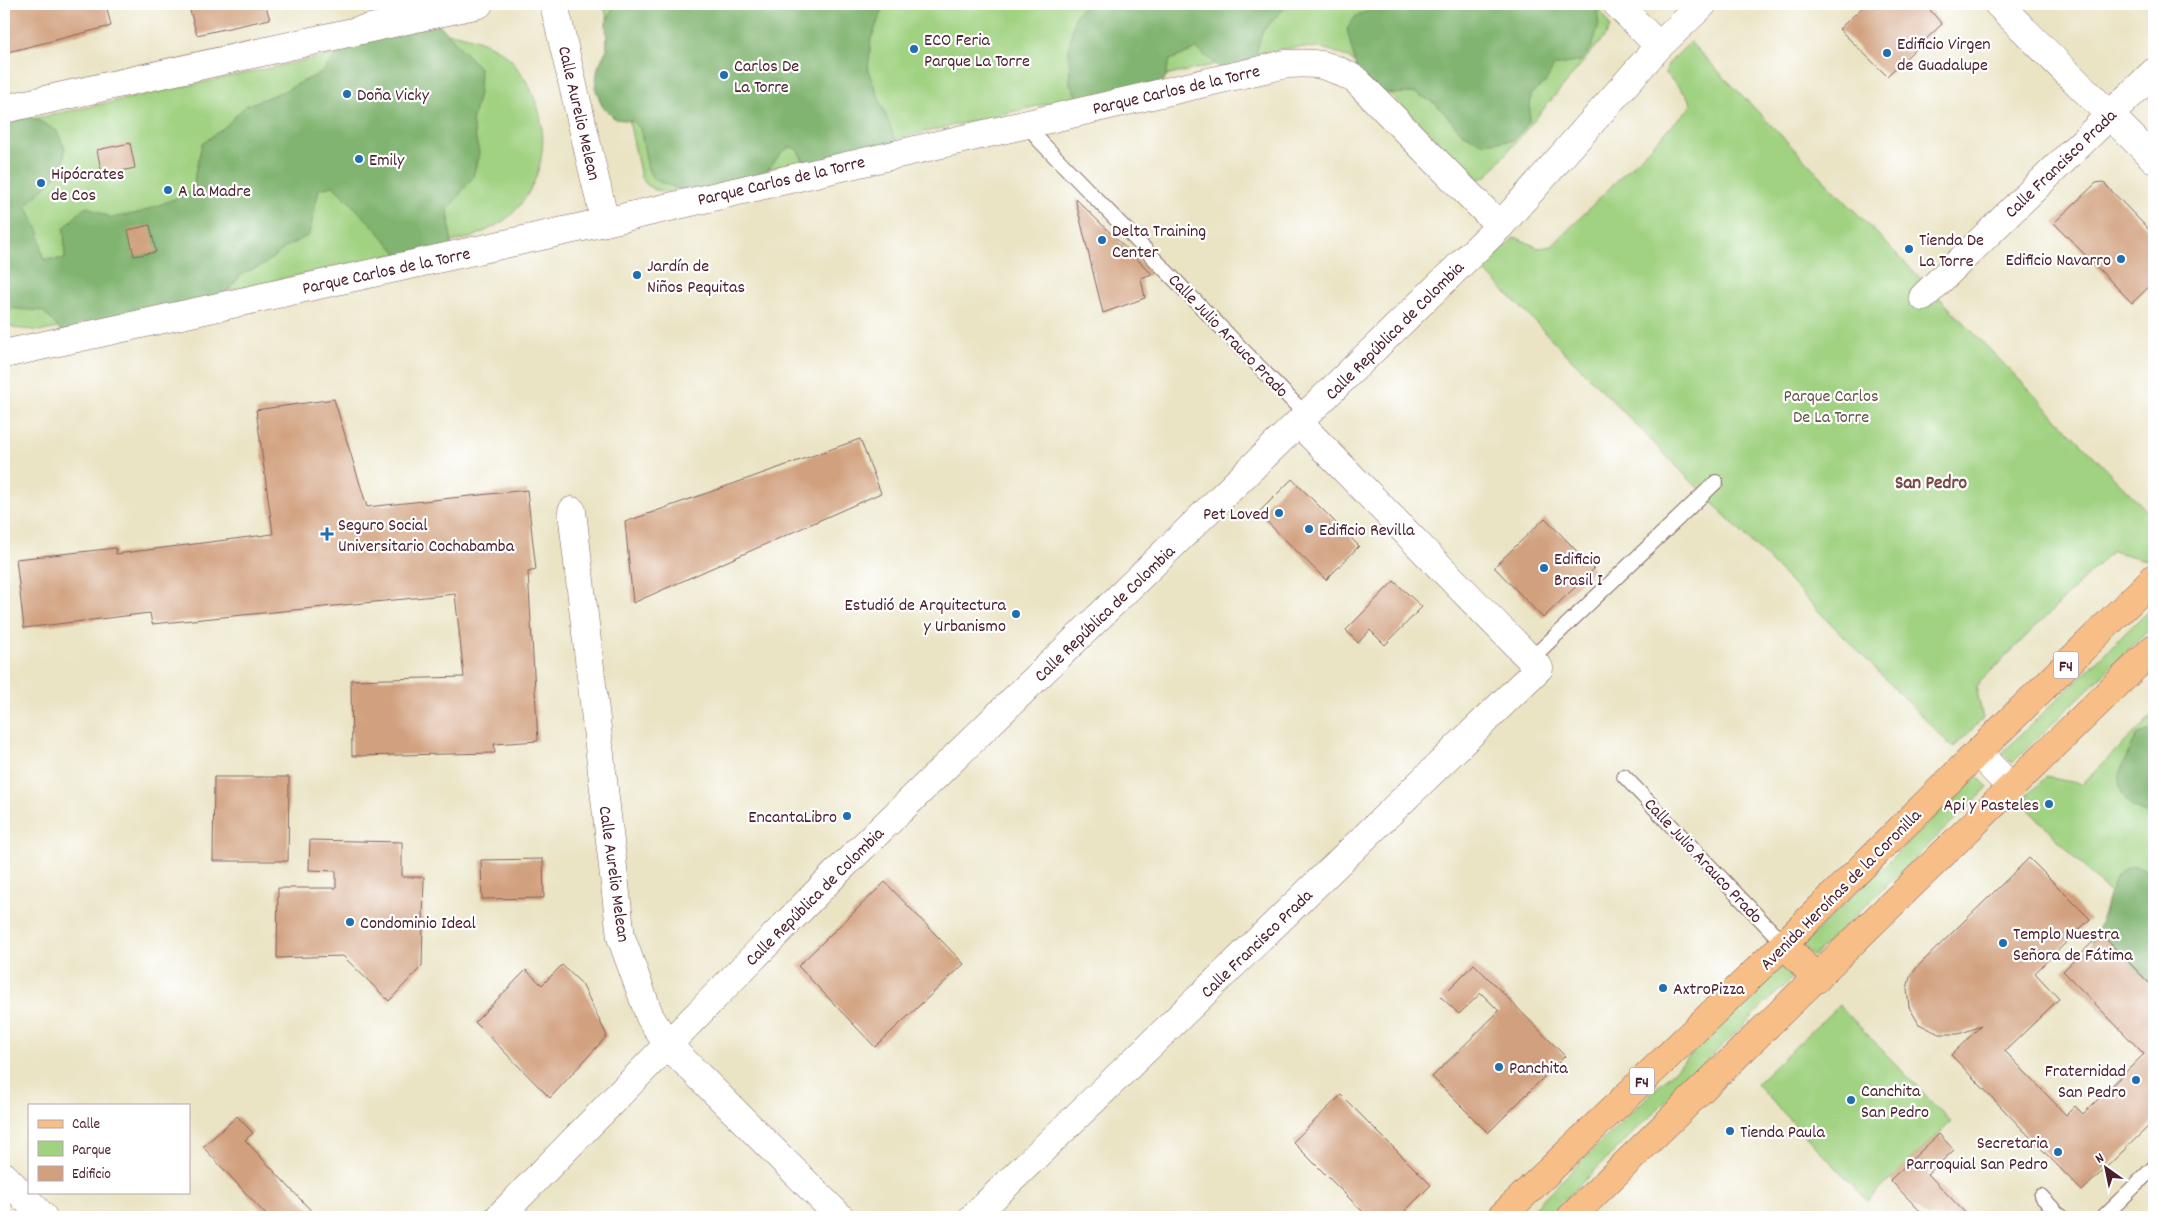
<svg xmlns="http://www.w3.org/2000/svg" width="2158" height="1221" viewBox="0 0 2158 1221" font-family="Dekko,sans-serif">
<rect width="100%" height="100%" fill="#fff"/>
<filter id="ink" filterUnits="userSpaceOnUse"><feTurbulence type="fractalNoise" baseFrequency=".02" numOctaves="2"/><feDisplacementMap in="SourceGraphic" scale="10" xChannelSelector="R" yChannelSelector="G"/><feConvolveMatrix kernelMatrix="1 2 1 2 8 2 1 2 1" color-interpolation-filters="sRGB"/></filter>
<filter id="wash" filterUnits="userSpaceOnUse"><feTurbulence type="fractalNoise" baseFrequency=".0096" numOctaves="4" result="noise"/><feDisplacementMap in="SourceGraphic" scale="20" xChannelSelector="R" yChannelSelector="G"/><feGaussianBlur stdDeviation="1.12" result="paint"/><feColorMatrix in="noise" values="0 0 0 0 0 0 0 0 0 0 0 0 0 0 0 0 0 1.4 0 .05"/><feComposite in="paint" operator="in"/></filter>
<g filter="url(#wash)">
<rect width="100%" height="100%" fill="#eae4c5"/>
<!-- green -->
<g fill="#a0d281" stroke="#757856">
<path d="M604 4H1593L1606 18 1610 27 1606 35 1488 175 1480 179 1471 175 1364 68C1332 46 1318 46 1281 49L669 192C656 191 648 189 641 177Z"/>
<path d="M438 32C462 34 488 40 508 57 513 60 516 67 520 72 551 114 551 171 515 211 503 224 486 231 470 238L43 331 14 328 4 323V125Z"/>
<polygon points="1690,42 2154,518 2154,552 2146,560 2112,551 1976,686 1983,719 1953,748 1482,268 1515,237 1539,248 1552,246 1689,108 1691,103 1687,96 1665,73 1668,64"/>
<polygon points="2154,605 2154,625 2012,763 2002,753"/>
<polygon points="2154,714 2154,940 2021,801 2046,777 2082,784"/>
<polygon points="1977,776 1988,787 1813,957 1802,945"/>
<polygon points="1785,963 1796,974 1547,1217 1524,1217"/>
<polygon points="1839,1005 1951,1122 1868,1201 1756,1084"/>
</g>
<!-- forest -->
<g fill="#80b46f" stroke="#656a4d">
<polygon points="615,4 885,4 871,39 868,70 897,144 807,167 797,149 790,147 782,152 764,174 688,192 654,180 648,169 640,128 632,121 615,119 602,106 595,87 598,67 607,49 606,23"/>
<polygon points="1084,4 1288,4 1262,32 1254,61 1222,70 1197,49 1170,60 1164,81 1080,104 1070,83 1069,48 1075,16"/>
<polygon points="1369,4 1596,4 1599,25 1591,49 1581,61 1554,66 1545,83 1531,94 1529,122 1514,140 1482,143 1462,133 1436,104 1415,93 1382,94 1357,71 1347,29 1356,16 1371,10"/>
<polygon points="440,25 480,69 479,93 472,122 479,153 473,177 448,209 452,249 404,261 373,226 333,186 319,189 309,235 286,247 265,264 242,274 201,322 62,332 43,311 4,308 4,119 27,114 57,131 65,149 63,169 26,206 39,232 43,259 65,259 64,228 86,206 111,218 139,213 194,191 195,174 202,144 227,125 245,106 284,91 324,71 348,39"/>
<path d="M2154 729V823C2149 814 2137 811 2130 804 2107 781 2127 758 2138 734Z"/>
<path d="M2131 866 2154 872V990L2125 985 2096 955 2091 938C2095 931 2100 924 2103 916 2110 896 2110 875 2131 866Z"/>
</g>
<g id="blocks">
<!-- building -->
<g fill="#d1a07e">
<polygon points="4,4 106,4 111,26 4,53"/>
<polygon points="188,4 265,4 270,19 197,35"/>
<polygon points="1866,4 1925,4 1942,24 1887,76 1839,29"/>
<polygon points="130,143 135,168 102,175 97,150"/>
<polygon points="2103,182 2154,235 2154,282 2132,303 2054,223 2096,183"/>
<polygon points="1075,198 1152,274 1141,278 1145,298 1103,313"/>
<polygon points="150,225 156,252 134,256 128,230"/>
<polygon points="334,399 367,507 527,490 536,570 528,572 538,741 494,744 495,753 352,756 351,680 464,677 455,594 152,624 150,613 24,628 16,559 116,548 116,554 273,534 256,410"/>
<polygon points="860,439 881,493 633,603 625,522"/>
<polygon points="1292,479 1359,546 1326,580 1258,513"/>
<polygon points="1545,518 1594,569 1543,618 1494,567"/>
<polygon points="1394,581 1422,607 1385,645 1370,630 1358,643 1346,630"/>
<polygon points="214,777 289,777 288,861 213,861"/>
<polygon points="310,840 402,842 402,877 424,877 422,966 389,1001 343,956 277,958 278,888 336,888 336,871 309,870"/>
<polygon points="2029,858 2090,919 2035,973 2059,999 2005,1051 2066,1115 2075,1106 2083,1114 2144,1054 2063,971 2101,934 2154,988 2154,1121 2082,1191 1951,1055 1981,1026 1959,1034 1939,1034 1919,1024 1909,1007 1907,989 1910,977 1917,967"/>
<polygon points="543,859 544,898 482,899 481,860"/>
<polygon points="885,882 964,964 875,1047 798,966"/>
<polygon points="1474,964 1565,1056 1488,1133 1432,1077 1499,1011 1481,993 1459,1014 1441,997"/>
<polygon points="562,965 582,984 607,1036 550,1098 475,1022 526,970 542,985"/>
<polygon points="1341,1095 1431,1185 1399,1217 1368,1217 1293,1142"/>
<polygon points="237,1116 253,1133 245,1140 317,1217 268,1217 203,1147"/>
<polygon points="1939,1134 1954,1150 1928,1174 1969,1217 1926,1217 1890,1180"/>
</g>
</g>
</g>
<g filter="url(#ink)">
<use href="#blocks" fill-opacity="0" stroke="#826461" stroke-width="1"/>
<g fill="none" stroke-linecap="round" stroke-linejoin="round">
<!-- lane casing -->
<g stroke="#826461" stroke-width="16">
<g id="lane">
<polyline points="1028,124 1039,140 1307,416"/>
<polyline points="1530,660 1716,482"/>
<polyline points="1624,776 1784,944"/>
<polyline points="2041,1196 2061,1217"/>
<polyline points="2103,1217 2154,1167"/>
</g>
</g>
<!-- street casing -->
<g stroke="#826461" stroke-width="29">
<g id="street">
<polyline points="554,4 605,222"/>
<polyline points="1617,4 1659,46"/>
<polyline points="1998,4 2154,159"/>
<polyline points="4,109 479,4"/>
<polyline points="1923,297 2154,72"/>
<path d="M4 354 605 222 1286 64C1318 62 1328 64 1356 80L1500 226"/>
<polyline points="572,511 621,937 650,1017 667,1044 840,1217"/>
<polyline points="1978,753 2012,788"/>
<polyline points="4,1176 43,1217"/>
<polyline points="499,1217 836,873 1500,226 1659,46 1703,4"/>
<polyline points="973,1217 1539,668 1299,423"/>
</g>
</g>
<!-- primary casing -->
<g stroke="#826461" stroke-width="29">
<g id="primary">
<polyline points="1784,944 1817,979"/>
<polyline points="1501,1217 1784,944 2154,578"/>
<polyline points="1571,1217 2154,648"/>
</g>
</g>
<!-- lane -->
<use href="#lane" stroke="#fff" stroke-width="14"/>
<!-- street -->
<use href="#street" stroke="#fff" stroke-width="28"/>
<!-- primary -->
<use href="#primary" stroke="#f7be88" stroke-width="28"/>
</g>
</g>
<!-- markers -->
<g fill="#1f6fb2" stroke="#fff" stroke-width="2">
<circle cx="914" cy="49" r="5"/>
<circle cx="1887" cy="53" r="5"/>
<circle cx="724" cy="75" r="5"/>
<circle cx="347" cy="94" r="5"/>
<circle cx="359" cy="159" r="5"/>
<circle cx="41" cy="183" r="5"/>
<circle cx="168" cy="190" r="5"/>
<circle cx="1102" cy="240" r="5"/>
<circle cx="1909" cy="249" r="5"/>
<circle cx="2121" cy="259" r="5"/>
<circle cx="637" cy="275" r="5"/>
<circle cx="1279" cy="513" r="5"/>
<circle cx="1309" cy="529" r="5"/>
<path d="M324.5 526.5h5v5h5v5h-5v5h-5v-5h-5v-5h5z"/>
<circle cx="1544" cy="568" r="5"/>
<circle cx="1016" cy="614" r="5"/>
<circle cx="2049" cy="804" r="5"/>
<circle cx="847" cy="816" r="5"/>
<circle cx="350" cy="922" r="5"/>
<circle cx="2003" cy="943" r="5"/>
<circle cx="1663" cy="988" r="5"/>
<circle cx="1499" cy="1067" r="5"/>
<circle cx="2136" cy="1080" r="5"/>
<circle cx="1851" cy="1100" r="5"/>
<circle cx="1730" cy="1131" r="5"/>
<circle cx="2058" cy="1152" r="5"/>
</g>
<g text-anchor="middle" stroke-width="4.5" stroke-linejoin="round" paint-order="stroke">
<!-- shield labels -->
<g fill="#fff" stroke="#80626b" stroke-width="1">
<rect x="2053.5" y="651.5" width="25" height="27" rx="4"/>
<rect x="1629.5" y="1067.5" width="25" height="27" rx="4"/>
</g>
<g font-size="16" font-weight="bold" fill="#4a1f2b">
<text x="2066" y="671">F4</text>
<text x="1642" y="1087">F4</text>
</g>
<!-- poi labels -->
<g font-size="18" fill="#4a1f2b" stroke="#fff" text-anchor="start">
<text x="924" y="45">ECO Feria<tspan x="924" dy="21">Parque La Torre</tspan></text>
<text x="1897" y="49">Edificio Virgen<tspan x="1897" dy="21">de Guadalupe</tspan></text>
<text x="734" y="71">Carlos De<tspan x="734" dy="21">La Torre</tspan></text>
<text x="357" y="100">Doña Vicky</text>
<text x="369" y="165">Emily</text>
<text x="51" y="179">Hipócrates<tspan x="51" dy="21">de Cos</tspan></text>
<text x="178" y="196">A la Madre</text>
<text x="1112" y="236">Delta Training<tspan x="1112" dy="21">Center</tspan></text>
<text x="1919" y="245">Tienda De<tspan x="1919" dy="21">La Torre</tspan></text>
<text x="2111" y="265" text-anchor="end">Edificio Navarro</text>
<text x="647" y="271">Jardín de<tspan x="647" dy="21">Niños Pequitas</tspan></text>
<text x="1269" y="519" text-anchor="end">Pet Loved</text>
<text x="338" y="530">Seguro Social<tspan x="338" dy="21">Universitario Cochabamba</tspan></text>
<text x="1319" y="535">Edificio Revilla</text>
<text x="1554" y="564">Edificio<tspan x="1554" dy="21">Brasil I</tspan></text>
<text x="1006" y="610" text-anchor="end">Estudió de Arquitectura<tspan x="1006" dy="21">y Urbanismo</tspan></text>
<text x="2039" y="810" text-anchor="end">Api y Pasteles</text>
<text x="837" y="822" text-anchor="end">EncantaLibro</text>
<text x="360" y="928">Condominio Ideal</text>
<text x="2013" y="939">Templo Nuestra<tspan x="2013" dy="21">Señora de Fátima</tspan></text>
<text x="1673" y="994">AxtroPizza</text>
<text x="1509" y="1073">Panchita</text>
<text x="2126" y="1076" text-anchor="end">Fraternidad<tspan x="2126" dy="21">San Pedro</tspan></text>
<text x="1861" y="1096">Canchita<tspan x="1861" dy="21">San Pedro</tspan></text>
<text x="1740" y="1137">Tienda Paula</text>
<text x="2048" y="1148" text-anchor="end">Secretaria<tspan x="2048" dy="21">Parroquial San Pedro</tspan></text>
</g>
<!-- street labels -->
<g font-size="18" fill="#4a1f2b" stroke="#fff">
<text transform="translate(1176 89) rotate(-13)" y="6">Parque Carlos de la Torre</text>
<text transform="translate(580 113) rotate(77)" y="6">Calle Aurelio Melean</text>
<text transform="translate(2060 163) rotate(-44)" y="6">Calle Francisco Prada</text>
<text transform="translate(781 180) rotate(-13)" y="6">Parque Carlos de la Torre</text>
<text transform="translate(386 270) rotate(-12)" y="6">Parque Carlos de la Torre</text>
<text transform="translate(1394 330) rotate(-45)" y="6">Calle República de Colombia</text>
<text transform="translate(1229 335) rotate(46)" y="6">Calle Julio Arauco Prado</text>
<text transform="translate(1104 613) rotate(-44)" y="6">Calle República de Colombia</text>
<text transform="translate(1704 860) rotate(47)" y="6">Calle Julio Arauco Prado</text>
<text transform="translate(615 874) rotate(82)" y="6">Calle Aurelio Melean</text>
<text transform="translate(1840 889) rotate(-45)" y="6">Avenida Heroínas de la Coronilla</text>
<text transform="translate(814 896) rotate(-45)" y="6">Calle República de Colombia</text>
<text transform="translate(1256 943) rotate(-44)" y="6">Calle Francisco Prada</text>
</g>
<!-- park labels -->
<g font-size="18" fill="#645545" stroke="#fff">
<text x="1831" y="401">Parque Carlos<tspan x="1831" dy="21">De La Torre</tspan></text>
</g>
<!-- neighbourhood labels -->
<g font-size="19" font-weight="bold" fill="#794c48" stroke="#fff">
<text x="1931" y="488">San Pedro</text>
</g>
</g>
<!-- margin -->
<rect width="2158" height="1221" fill="none" stroke="#fff" stroke-width="20"/>
<!-- legend -->
<rect x="28" y="1104" width="162" height="90" fill="#ffffff" stroke="#b7a5aa"/>
<rect x="38" y="1120" width="25" height="8" fill="#f7be88" stroke="#b7a5aa"/>
<text x="72" y="1128" font-size="15" fill="#4a1f2b">Calle</text>
<rect x="38" y="1141" width="25" height="15" fill="#a0d281" stroke="#b7a5aa"/>
<text x="72" y="1154" font-size="15" fill="#4a1f2b">Parque</text>
<rect x="38" y="1166" width="25" height="15" fill="#d1a07e" stroke="#b7a5aa"/>
<text x="72" y="1178" font-size="15" fill="#4a1f2b">Edificio</text>
<!-- north arrow -->
<g transform="translate(2106 1168) rotate(327)" stroke="#ffffff" stroke-width="4" paint-order="stroke">
<path d="M0-4L9 19L0 12L-9 19Z" fill="#4a1f2b"/>
<text y="-8" font-size="14" font-weight="bold" text-anchor="middle" fill="#4a1f2b">N</text>
</g>
</svg>
